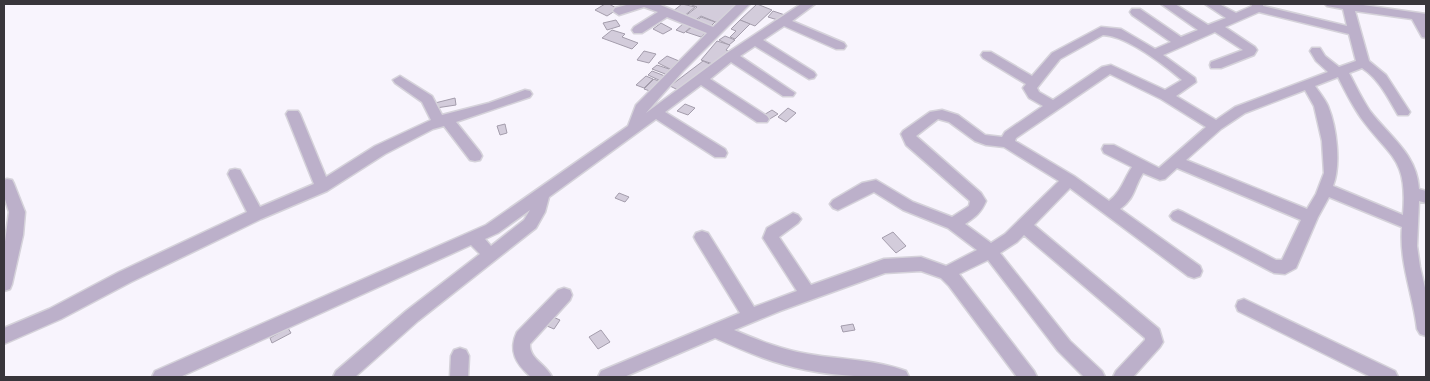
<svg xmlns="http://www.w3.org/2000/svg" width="1430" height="381" viewBox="0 0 1430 381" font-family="'PT Sans Narrow',sans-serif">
<rect width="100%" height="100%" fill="#f8f4fd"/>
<!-- building -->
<g fill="#d3ccdb" stroke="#a49dac">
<polygon points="605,4 609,4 618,9 607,16 595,10"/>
<polygon points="682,4 695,7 683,17 672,12"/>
<polygon points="689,4 739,4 718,23 701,16 694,21 684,17 697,7"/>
<polygon points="757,4 772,10 755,26 740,20"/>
<polygon points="773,11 785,15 781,21 768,17"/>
<polygon points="701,17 715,22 709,28 695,22"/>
<polygon points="616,20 620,26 607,30 603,23"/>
<polygon points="740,20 750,24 735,39 730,37 736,31 731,29"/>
<polygon points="661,23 672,29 663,34 653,29"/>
<polygon points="684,23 692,26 684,33 676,30"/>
<polygon points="693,26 707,31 701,37 686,32"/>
<polygon points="612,30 625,34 622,37 638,43 632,49 602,38"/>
<polygon points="725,36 735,40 729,45 719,40"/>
<polygon points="717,41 730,45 726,50 728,51 716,65 701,60"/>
<polygon points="644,51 656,54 649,63 637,60"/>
<polygon points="667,56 679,61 670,69 658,63"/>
<polygon points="703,61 714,66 682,92 670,86"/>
<polygon points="657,65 672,70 668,75 652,69"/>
<polygon points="652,71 665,76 661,81 648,75"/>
<polygon points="646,76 653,79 644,88 636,85"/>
<polygon points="654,79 660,82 650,91 644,89"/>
<polygon points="455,98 456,105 436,108 435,103"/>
<polygon points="685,104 695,108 688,115 677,111"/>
<polygon points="788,108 796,113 786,122 778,117"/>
<polygon points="772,110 778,114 768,120 762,116"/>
<polygon points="505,124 507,133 500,135 497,126"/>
<polygon points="619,193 629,197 625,202 615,198"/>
<polygon points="893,232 906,246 896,253 882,238"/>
<polygon points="553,317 560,320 554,329 547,326"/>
<polygon points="853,324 855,330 843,332 841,326"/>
<polygon points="288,328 291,333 272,343 270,338"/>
<polygon points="601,330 610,342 598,349 589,337"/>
</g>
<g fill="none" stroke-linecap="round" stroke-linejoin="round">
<!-- minor casing -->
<g stroke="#d5d2da" stroke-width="3">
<g id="minor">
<path d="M630 4H658L713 27 737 4H750L683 71 646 113 727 53 801 4H815L792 21 844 43 846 46 844 49H836L784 26 763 40 814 72 816 75 814 78 809 79 755 46 740 56 795 93 793 96H783L731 62 710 79 767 116 769 119 767 122H757L701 85 665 112 725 149 727 153 725 157H715L656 119 549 197 545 212 536 228 418 321 355 377H333L336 371 406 311 480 254 471 245 180 377H152L155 371 486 225 628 126 636 105 707 33 667 17 642 33H634L632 30 634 27 658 12 644 7 619 15 613 11 615 8ZM530 210 524 220 491 246 485 239 498 233Z"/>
<path d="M1161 4H1175L1208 25 1226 18 1205 4H1219L1236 13 1252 6 1251 4H1263V6L1347 26 1343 9 1327 6 1325 4H1356L1426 14V38L1422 37 1412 19 1355 11 1369 61 1386 75 1410 112 1408 115H1398C1388 98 1379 79 1362 68L1349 73C1356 86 1362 99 1370 111 1390 137 1417 154 1419 189L1426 191V203L1419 201 1417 246 1420 267 1426 292V336L1420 334 1417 329C1413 294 1399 263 1402 227L1329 197 1318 217 1296 268 1285 274 1274 273 1173 220 1170 216 1173 212 1178 210 1183 212 1276 260H1282L1301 220 1177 168 1165 179 1160 180 1143 173C1133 189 1136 197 1120 209L1200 266 1202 271 1200 276 1194 278 1188 276 1070 188 1034 225 1159 329 1163 342 1160 347 1133 377H1113L1116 371 1145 340V338L1024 235 1017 242 1000 253 1070 341 1102 371 1105 377H1084L1058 351 988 260 959 274 1034 371 1037 377H1017L949 286 941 278 921 271 885 273 780 311 734 330C758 340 782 350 808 354 841 360 874 359 906 371L909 377C875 377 840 377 806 370 774 364 744 351 715 338L624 377H598L601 371 740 313 696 241 694 237 696 233 702 231 708 233 754 307 797 291 763 238 767 228 793 213 798 215 801 219 798 223 779 237 811 285 884 259 921 257 946 266 977 250 948 228 903 210 874 192 838 210 833 208 830 204 833 200 862 183 876 180 913 202 952 217 969 206 970 201 906 145 901 134 903 131 930 112 942 110 958 115 985 135 1002 137 1005 132 1043 106 1029 98 1023 88 1026 84 983 58 981 55 983 52H991L1032 76 1052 53 1101 27 1121 29 1155 49 1171 42 1132 15 1130 12 1132 9H1140L1181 37 1198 30ZM1259 12 1349 34 1356 61 1339 67 1325 56 1320 48H1312L1310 51 1316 61 1328 72 1235 107 1216 120 1176 96 1196 82 1195 78 1163 55 1215 32 1243 50 1211 62 1210 65 1211 68H1221L1254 55 1257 50 1255 47 1225 27ZM1103 35C1127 36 1164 65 1182 80L1165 90 1111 65 1102 67 1053 100 1039 92 1037 88 1060 59ZM1110 74 1161 99 1206 127 1159 168 1114 145H1104L1102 149 1104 153 1132 167C1124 179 1121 192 1109 201L1074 176 1015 141 1016 138ZM1338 77C1345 91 1352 105 1361 118 1390 158 1408 157 1403 215L1333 186C1341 165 1337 128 1328 106 1325 99 1319 92 1315 86ZM1305 90 1314 106 1322 141 1324 173 1316 194 1307 209 1186 160 1221 129 1245 113ZM938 119 949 122 975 141 986 145 1004 147 1059 181 1005 234 991 243 965 224C975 217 981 213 986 201L981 193 916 136Z"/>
<polygon points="400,76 432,96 442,115 489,103 525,90 530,91 532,94 530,97 456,122 480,152 482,156 480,160 475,161 470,160 444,126 433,129 385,154 327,191 261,219 131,282 61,319 4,344 4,328 49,309 119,272 247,212 228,174 230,170 235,169 240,170 260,207 314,184 286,114 288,111 298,111 300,114 326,177 375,146 431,120 422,102 395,83 393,80"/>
<polygon points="7,179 12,180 14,184 25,212 23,235 12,284 10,289 4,291 4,249 9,212 4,196 4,180"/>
<path d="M564 288 570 290 572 295 570 300 530 344C529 359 546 364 552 377H531C516 364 508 351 517 332L558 290Z"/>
<polygon points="1244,299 1395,371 1398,377 1371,377 1238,311 1236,306 1238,301"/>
<polygon points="460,348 466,350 469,356 468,377 450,377 451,356 454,350"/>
</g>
</g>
<!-- minor -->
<use href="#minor" fill="#bcb0ca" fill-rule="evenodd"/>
</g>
<!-- border -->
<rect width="1430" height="381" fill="none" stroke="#38353b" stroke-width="10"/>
</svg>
